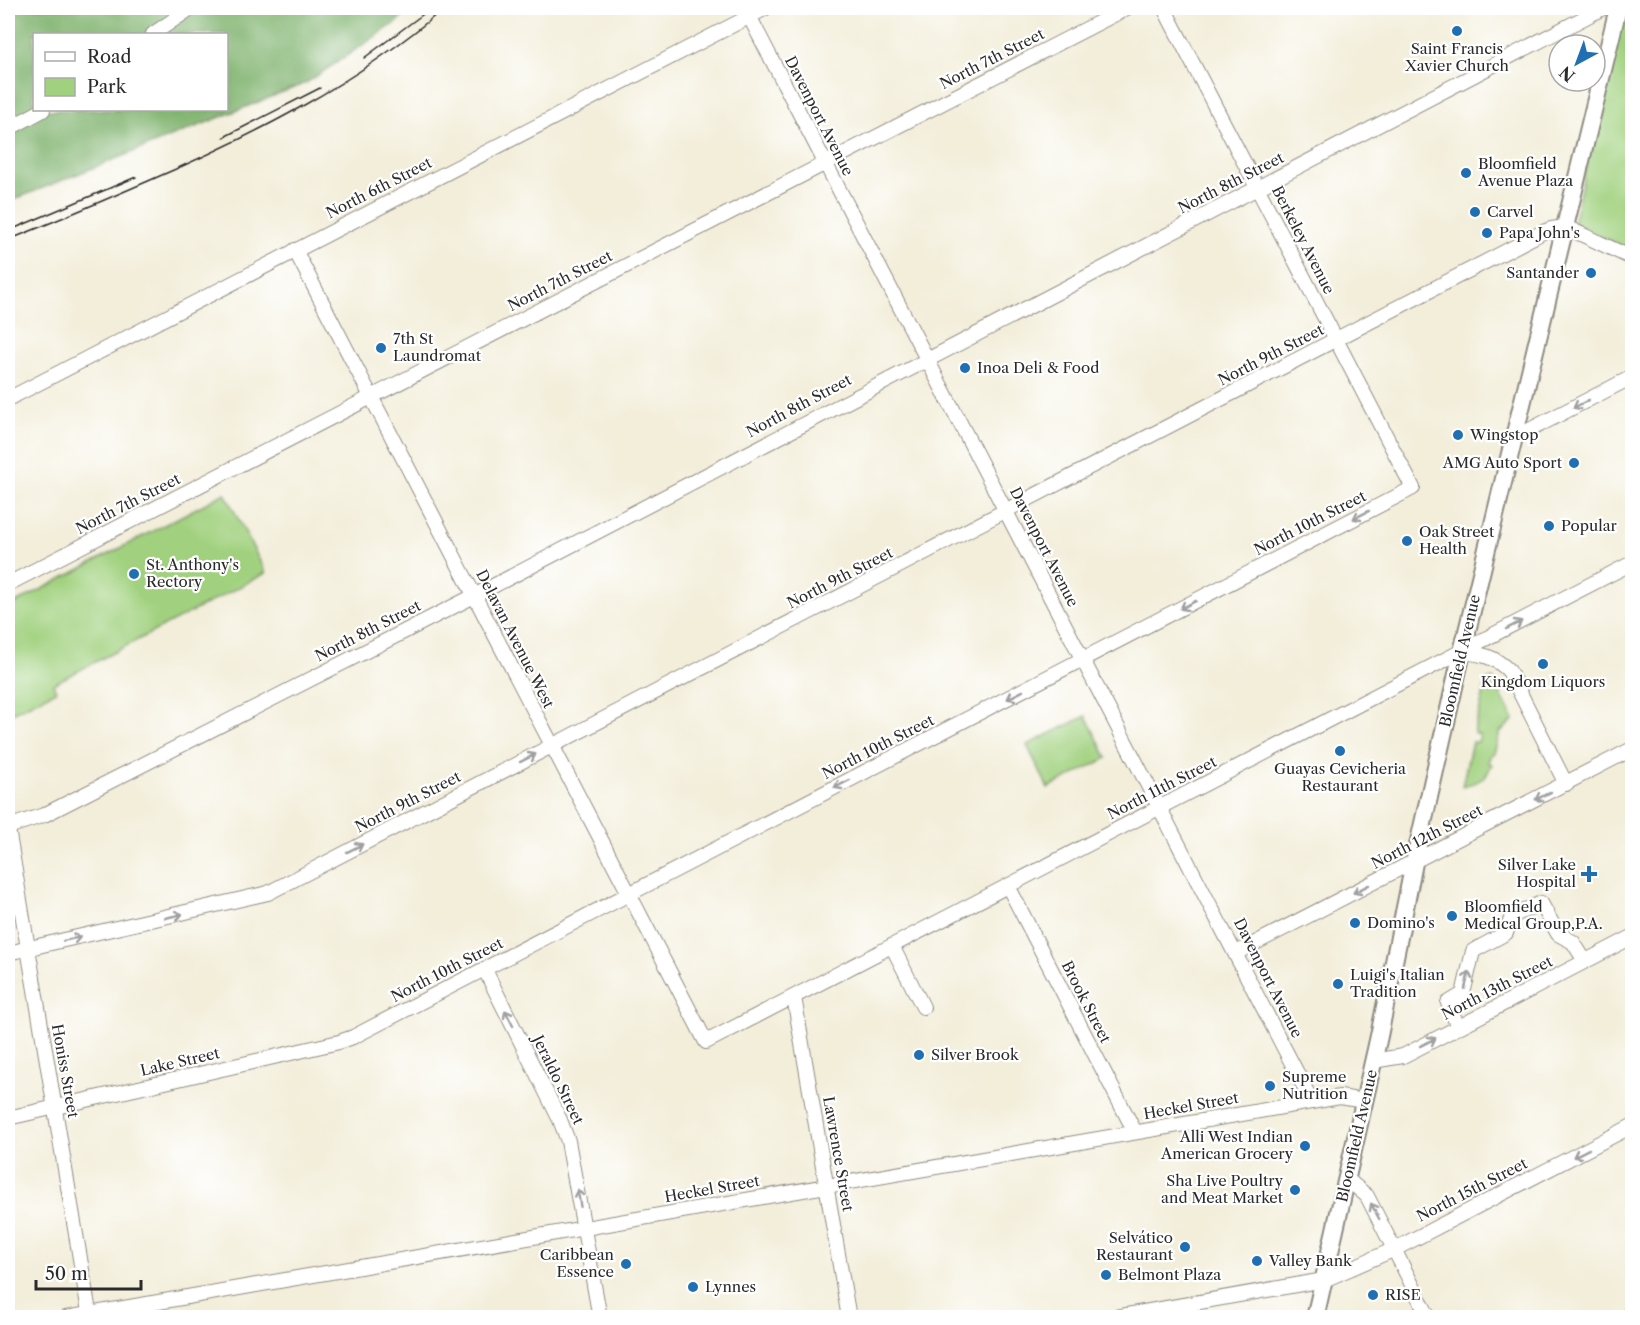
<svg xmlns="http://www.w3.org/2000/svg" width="1640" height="1325" viewBox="0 0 1640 1325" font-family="'Libre Caslon Text',serif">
<rect width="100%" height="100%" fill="#fff"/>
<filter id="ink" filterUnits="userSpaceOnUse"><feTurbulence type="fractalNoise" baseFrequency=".0167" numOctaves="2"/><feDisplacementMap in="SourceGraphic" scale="12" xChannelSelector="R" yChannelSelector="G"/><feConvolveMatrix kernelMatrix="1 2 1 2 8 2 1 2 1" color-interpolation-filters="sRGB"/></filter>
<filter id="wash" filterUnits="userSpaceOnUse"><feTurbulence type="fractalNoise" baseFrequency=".008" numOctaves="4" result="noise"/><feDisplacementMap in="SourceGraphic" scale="24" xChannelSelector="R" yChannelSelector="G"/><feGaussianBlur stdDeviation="1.35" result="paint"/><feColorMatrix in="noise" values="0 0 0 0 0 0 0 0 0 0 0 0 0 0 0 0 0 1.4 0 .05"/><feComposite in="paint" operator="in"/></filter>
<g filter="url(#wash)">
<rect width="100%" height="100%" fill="#f3eeda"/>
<!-- green -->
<g fill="#a1d17f" stroke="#667e55" stroke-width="1.5">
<polygon points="1622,8 1627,16 1632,14 1632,251 1573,223"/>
<polygon points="225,493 266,573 53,684 56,691 8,715 8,607"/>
<path d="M1493 679 1514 720 1500 732 1494 754H1491L1488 763 1492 764C1486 779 1478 783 1462 786L1472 742H1478L1480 735 1474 733 1487 680Z"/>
<polygon points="1086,716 1107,758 1048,788 1027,745"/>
</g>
<!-- forest -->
<path fill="#80b36e" stroke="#566f4c" stroke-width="1.5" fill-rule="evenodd" d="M8 8H413L397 22 306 83 8 202ZM34 34H226V110H34Z"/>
</g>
<g filter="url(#ink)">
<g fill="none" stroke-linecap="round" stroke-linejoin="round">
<!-- minor casing -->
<g stroke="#8f8c82" stroke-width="16">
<g id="minor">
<polyline points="745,8 1312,1102"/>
<polyline points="153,34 191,8"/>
<polyline points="8,129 43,110"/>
<polyline points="295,250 706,1042 1632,563"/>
<polyline points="8,399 766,8"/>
<polyline points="1514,438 1632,377"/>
<polyline points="8,584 1127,8"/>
<path d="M1462 652C1482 654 1494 656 1509 671L1566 784"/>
<polyline points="8,827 44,815 474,596 1603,8"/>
<polyline points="8,829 90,1318"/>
<polyline points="1008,886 1135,1132"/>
<polyline points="892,946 923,1007"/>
<polyline points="8,953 268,893 1543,232 1551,229 1566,227 1632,258"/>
<polyline points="1236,953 1632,749"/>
<polyline points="485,970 560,1120 568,1141 600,1318"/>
<polyline points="794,997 849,1318"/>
<polyline points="1458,1027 1448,1003 1463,994 1473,951 1506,933 1512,916 1541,903 1558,934 1573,942 1585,961"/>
<polyline points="1373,1061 1403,1056 1632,937"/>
<polyline points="8,1118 339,1042 353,1037 1413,488 1164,8"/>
<polyline points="1347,1179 1367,1196 1429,1318"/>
<polyline points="66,1318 1340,1097 1364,1101"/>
<polyline points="1110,1318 1324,1280 1395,1249 1632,1126"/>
<polyline points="1624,1318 1632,1313"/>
</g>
</g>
<!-- major casing -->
<g stroke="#8f8c82" stroke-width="20">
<polyline id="major" points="1315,1318 1379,1036 1414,863 1462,652 1618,8"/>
</g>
<!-- minor -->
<use href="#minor" stroke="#fff" stroke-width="14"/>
<!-- major -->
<use href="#major" stroke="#fff" stroke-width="16"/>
<!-- tram -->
<g stroke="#2b2b2b" stroke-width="1.5">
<polyline points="364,58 430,9"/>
<polyline points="224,137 320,88"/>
<polyline points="8,231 136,177"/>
<path d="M8 240C54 222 100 202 146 182 253 136 356 84 444 8"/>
</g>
</g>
<!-- one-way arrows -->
<defs><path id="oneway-shaft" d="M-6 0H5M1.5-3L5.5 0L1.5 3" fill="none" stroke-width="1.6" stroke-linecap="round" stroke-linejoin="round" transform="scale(1.5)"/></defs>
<g stroke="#a0a0a0">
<use href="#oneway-shaft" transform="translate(1581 404) rotate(152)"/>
<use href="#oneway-shaft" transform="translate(1361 515) rotate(153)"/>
<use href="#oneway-shaft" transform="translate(1188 605) rotate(153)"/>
<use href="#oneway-shaft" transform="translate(1514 625) rotate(-27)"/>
<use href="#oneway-shaft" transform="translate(1015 695) rotate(153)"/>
<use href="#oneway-shaft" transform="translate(528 758) rotate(-27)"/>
<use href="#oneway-shaft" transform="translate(842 784) rotate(153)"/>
<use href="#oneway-shaft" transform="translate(1543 796) rotate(153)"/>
<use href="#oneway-shaft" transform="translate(355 848) rotate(-27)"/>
<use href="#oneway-shaft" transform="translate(1361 889) rotate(153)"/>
<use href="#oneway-shaft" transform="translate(174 916) rotate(-13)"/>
<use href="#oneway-shaft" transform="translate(72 939) rotate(-12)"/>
<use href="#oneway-shaft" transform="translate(1467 980) rotate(-77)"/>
<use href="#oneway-shaft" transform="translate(509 1018) rotate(-117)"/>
<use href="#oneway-shaft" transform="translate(1428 1042) rotate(-27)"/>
<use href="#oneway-shaft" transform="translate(1581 1153) rotate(153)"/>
<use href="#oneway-shaft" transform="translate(579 1198) rotate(-100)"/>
<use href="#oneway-shaft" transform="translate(1375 1211) rotate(-118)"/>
</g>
</g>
<!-- markers -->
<g fill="#1f6fb2" stroke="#fff" stroke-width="2">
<circle cx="1457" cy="31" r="6"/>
<circle cx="1466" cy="173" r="6"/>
<circle cx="1475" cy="212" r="6"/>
<circle cx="1487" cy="233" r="6"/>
<circle cx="1591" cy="273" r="6"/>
<circle cx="381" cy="348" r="6"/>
<circle cx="965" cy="368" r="6"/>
<circle cx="1458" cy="435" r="6"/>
<circle cx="1574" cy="463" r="6"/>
<circle cx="1549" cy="526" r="6"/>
<circle cx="1407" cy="541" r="6"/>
<circle cx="134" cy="574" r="6"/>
<circle cx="1543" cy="664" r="6"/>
<circle cx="1340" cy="751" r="6"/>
<path d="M1586 865h6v6h6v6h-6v6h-6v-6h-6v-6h6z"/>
<circle cx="1452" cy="916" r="6"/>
<circle cx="1355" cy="923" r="6"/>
<circle cx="1338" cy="984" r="6"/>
<circle cx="919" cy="1055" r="6"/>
<circle cx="1270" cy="1086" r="6"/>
<circle cx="1305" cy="1146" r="6"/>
<circle cx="1295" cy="1190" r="6"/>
<circle cx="1185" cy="1247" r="6"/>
<circle cx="1257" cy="1261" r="6"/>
<circle cx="626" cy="1264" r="6"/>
<circle cx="1106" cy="1275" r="6"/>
<circle cx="693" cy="1287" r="6"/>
<circle cx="1373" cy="1295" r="6"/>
</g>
<g text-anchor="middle" stroke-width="4.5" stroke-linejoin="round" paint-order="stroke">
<!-- poi labels -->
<g font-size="15" fill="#2b2b2b" stroke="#fff" text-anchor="start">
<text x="1457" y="54" text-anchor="middle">Saint Francis<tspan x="1457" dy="17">Xavier Church</tspan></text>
<text x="1478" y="169">Bloomfield<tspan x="1478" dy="17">Avenue Plaza</tspan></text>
<text x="1487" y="217">Carvel</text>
<text x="1499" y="238">Papa John's</text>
<text x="1579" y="278" text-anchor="end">Santander</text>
<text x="393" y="344">7th St<tspan x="393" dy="17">Laundromat</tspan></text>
<text x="977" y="373">Inoa Deli &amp; Food</text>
<text x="1470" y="440">Wingstop</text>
<text x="1562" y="468" text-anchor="end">AMG Auto Sport</text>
<text x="1561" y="531">Popular</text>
<text x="1419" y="537">Oak Street<tspan x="1419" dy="17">Health</tspan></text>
<text x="146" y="570">St. Anthony's<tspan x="146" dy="17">Rectory</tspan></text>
<text x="1543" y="687" text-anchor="middle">Kingdom Liquors</text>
<text x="1340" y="774" text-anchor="middle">Guayas Cevicheria<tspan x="1340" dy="17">Restaurant</tspan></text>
<text x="1576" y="870" text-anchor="end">Silver Lake<tspan x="1576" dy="17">Hospital</tspan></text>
<text x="1464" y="912">Bloomfield<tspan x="1464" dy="17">Medical Group,P.A.</tspan></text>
<text x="1367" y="928">Domino's</text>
<text x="1350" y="980">Luigi's Italian<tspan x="1350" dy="17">Tradition</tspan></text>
<text x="931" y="1060">Silver Brook</text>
<text x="1282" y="1082">Supreme<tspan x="1282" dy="17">Nutrition</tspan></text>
<text x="1293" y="1142" text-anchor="end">Alli West Indian<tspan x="1293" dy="17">American Grocery</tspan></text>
<text x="1283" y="1186" text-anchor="end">Sha Live Poultry<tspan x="1283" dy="17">and Meat Market</tspan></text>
<text x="1173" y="1243" text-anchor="end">Selvático<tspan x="1173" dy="17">Restaurant</tspan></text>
<text x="614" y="1260" text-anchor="end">Caribbean<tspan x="614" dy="17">Essence</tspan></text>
<text x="1269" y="1266">Valley Bank</text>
<text x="1118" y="1280">Belmont Plaza</text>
<text x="705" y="1292">Lynnes</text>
<text x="1385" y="1300">RISE</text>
</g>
<!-- street labels -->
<g font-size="15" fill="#2b2b2b" stroke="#fff">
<text transform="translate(992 59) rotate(-27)" y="5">North 7th Street</text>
<text transform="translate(819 116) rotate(63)" y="5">Davenport Avenue</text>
<text transform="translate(1231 183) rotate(-27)" y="5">North 8th Street</text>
<text transform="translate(379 188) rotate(-27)" y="5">North 6th Street</text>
<text transform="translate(1303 240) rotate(63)" y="5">Berkeley Avenue</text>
<text transform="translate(560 281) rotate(-27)" y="5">North 7th Street</text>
<text transform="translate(1271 355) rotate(-27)" y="5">North 9th Street</text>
<text transform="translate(799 406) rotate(-28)" y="5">North 8th Street</text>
<text transform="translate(128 504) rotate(-27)" y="5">North 7th Street</text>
<text transform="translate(1310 523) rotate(-27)" y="5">North 10th Street</text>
<text transform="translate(1044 547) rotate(63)" y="5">Davenport Avenue</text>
<text transform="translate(840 578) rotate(-27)" y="5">North 9th Street</text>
<text transform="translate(368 631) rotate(-27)" y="5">North 8th Street</text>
<text transform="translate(515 639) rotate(63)" y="5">Delavan Avenue West</text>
<text transform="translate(1460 661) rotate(-77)" y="5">Bloomfield Avenue</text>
<text transform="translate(878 747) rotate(-27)" y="5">North 10th Street</text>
<text transform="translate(1162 788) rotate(-27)" y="5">North 11th Street</text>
<text transform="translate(408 802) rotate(-27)" y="5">North 9th Street</text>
<text transform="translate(1427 837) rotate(-27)" y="5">North 12th Street</text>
<text transform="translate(447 970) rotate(-27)" y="5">North 10th Street</text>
<text transform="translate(1268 978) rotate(63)" y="5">Davenport Avenue</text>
<text transform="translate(1497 988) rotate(-27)" y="5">North 13th Street</text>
<text transform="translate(1086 1002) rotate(63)" y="5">Brook Street</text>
<text transform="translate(180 1062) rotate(-13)" y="5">Lake Street</text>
<text transform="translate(65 1071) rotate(80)" y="5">Honiss Street</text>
<text transform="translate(558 1080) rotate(64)" y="5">Jeraldo Street</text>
<text transform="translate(1191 1106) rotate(-10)" y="5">Heckel Street</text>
<text transform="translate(1357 1136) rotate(-77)" y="5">Bloomfield Avenue</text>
<text transform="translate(838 1154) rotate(80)" y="5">Lawrence Street</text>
<text transform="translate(712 1189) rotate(-10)" y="5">Heckel Street</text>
<text transform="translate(1472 1190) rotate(-27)" y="5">North 15th Street</text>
</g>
</g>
<!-- margin -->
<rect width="1640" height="1325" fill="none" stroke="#fff" stroke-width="30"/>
<!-- legend -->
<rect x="33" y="33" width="195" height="78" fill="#ffffff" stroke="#aaaaaa" stroke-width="1.5"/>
<rect x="45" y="52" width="30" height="9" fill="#ffffff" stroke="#aaaaaa" stroke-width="1.5"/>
<text x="87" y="63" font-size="18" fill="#2b2b2b">Road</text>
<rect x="45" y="78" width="30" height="18" fill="#a1d17f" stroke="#aaaaaa" stroke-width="1.5"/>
<text x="87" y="93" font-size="18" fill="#2b2b2b">Park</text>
<!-- north arrow -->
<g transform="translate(1577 63) rotate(221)"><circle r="28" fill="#ffffff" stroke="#aaaaaa" stroke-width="1.5"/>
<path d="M0-4.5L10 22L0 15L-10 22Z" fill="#1f6fb2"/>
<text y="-9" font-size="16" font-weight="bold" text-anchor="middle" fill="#2b2b2b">N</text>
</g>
<!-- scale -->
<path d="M36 1280v9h105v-9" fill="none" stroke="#2b2b2b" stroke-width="3"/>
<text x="45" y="1280" font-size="18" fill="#2b2b2b" stroke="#ffffff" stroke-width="4.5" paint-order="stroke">50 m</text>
</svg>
